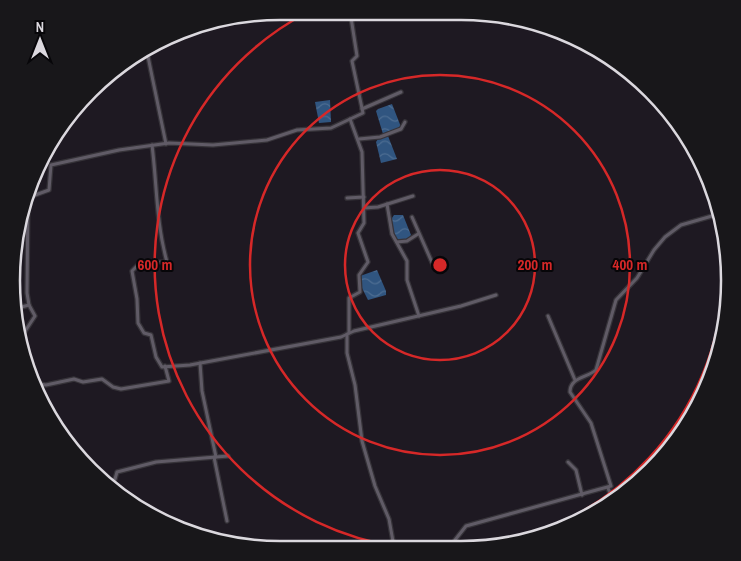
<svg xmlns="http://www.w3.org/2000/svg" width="741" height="561" viewBox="0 0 741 561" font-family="'Archivo Narrow',sans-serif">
<defs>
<pattern id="water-waves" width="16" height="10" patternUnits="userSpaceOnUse" patternTransform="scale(1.25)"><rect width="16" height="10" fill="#305580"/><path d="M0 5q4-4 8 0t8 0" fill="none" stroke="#4d6d92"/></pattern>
</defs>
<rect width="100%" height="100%" fill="#1e1922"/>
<!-- water -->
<g fill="url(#water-waves)">
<polygon points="330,100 331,122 319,123 315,102"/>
<polygon points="392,104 401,127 383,134 376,111 378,109"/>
<polygon points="388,136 397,159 381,163 376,142 378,139"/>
<polygon points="394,215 403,215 411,235 408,239 397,241 390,221"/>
<polygon points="377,270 386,291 386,295 368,300 362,288 360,276"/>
</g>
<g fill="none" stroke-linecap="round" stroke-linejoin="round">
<!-- minor casing -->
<g stroke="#363339" stroke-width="5.5">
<g id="minor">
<polyline points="146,47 166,144"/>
<polyline points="362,109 401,92"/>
<polyline points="359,139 380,137 401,129 405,122"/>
<path d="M152 145C157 184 156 223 167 262L140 263 132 271 137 299 138 323 144 333 151 335 156 357 162 367 190 365 341 337 354 331 461 306 496 295"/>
<polyline points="27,198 49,190 51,165 119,150 169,143 213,145 267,140 297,130 331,128 363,113 352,61 357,56 350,11"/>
<polyline points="347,198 364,197"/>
<polyline points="387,204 392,234 407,261 407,280 419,316"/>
<polyline points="364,208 378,207 413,196"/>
<polyline points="412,217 434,267"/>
<polyline points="397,242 407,241 418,234"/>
<polyline points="14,309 29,305"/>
<polyline points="548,316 575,380"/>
<polyline points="349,333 349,298 360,292 359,275 368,262 358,233 364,223 362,152 350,119"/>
<polyline points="347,334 347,353 355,385 362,441 375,486 389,519 394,547"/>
<polyline points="20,339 35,316 29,305 27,293 28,193"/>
<polyline points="25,363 29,374"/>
<polyline points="200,363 202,391 216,457"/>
<polyline points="33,383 46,385 74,379 83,382 102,379 113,387 121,389 169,381 165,366"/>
<polyline points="214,457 227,521"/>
<polyline points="568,462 576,470 582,495"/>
<polyline points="107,485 115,479 117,472 156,462 228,456"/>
<polyline points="608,488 613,501"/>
<path d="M453 547 455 540 466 526 611 486 591 423 570 392C570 377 587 378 596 370L616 300 637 278 654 250 665 237 681 225 719 214"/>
</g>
</g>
<!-- minor -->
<use href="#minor" stroke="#605b66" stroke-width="3"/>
</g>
<!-- distance rings -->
<g fill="none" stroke="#d62828" stroke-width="2.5">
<circle cx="440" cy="265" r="95"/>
<circle cx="440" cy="265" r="190"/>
<path d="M724 282A285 285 0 0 1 480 547M400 547A285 285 0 0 1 308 12M721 220A285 285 0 0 1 724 248"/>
</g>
<!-- crop -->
<path d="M0 0H741V561H0ZM280 20H461A260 260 0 0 1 721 280V281A260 260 0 0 1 461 541H280A260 260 0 0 1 20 281V280A260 260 0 0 1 280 20Z" fill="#18171a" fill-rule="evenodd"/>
<path fill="none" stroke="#dbd8de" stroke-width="2.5" d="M280 20H461A260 260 0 0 1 721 280V281A260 260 0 0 1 461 541H280A260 260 0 0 1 20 281V280A260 260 0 0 1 280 20Z"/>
<circle cx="440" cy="265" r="8" fill="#d62828" stroke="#070609" stroke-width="2.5"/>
<g font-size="15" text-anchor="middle" font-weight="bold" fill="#d62828" stroke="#070609" stroke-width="4" stroke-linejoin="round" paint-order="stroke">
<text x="535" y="270">200 m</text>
<text x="630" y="270">400 m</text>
<text x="155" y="270">600 m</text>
</g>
<!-- north arrow -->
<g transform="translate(40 40)" stroke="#070609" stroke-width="4" paint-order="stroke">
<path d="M0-4L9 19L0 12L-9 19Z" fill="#dbd8de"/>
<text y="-8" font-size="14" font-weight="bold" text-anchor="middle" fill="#dbd8de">N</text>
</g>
</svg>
